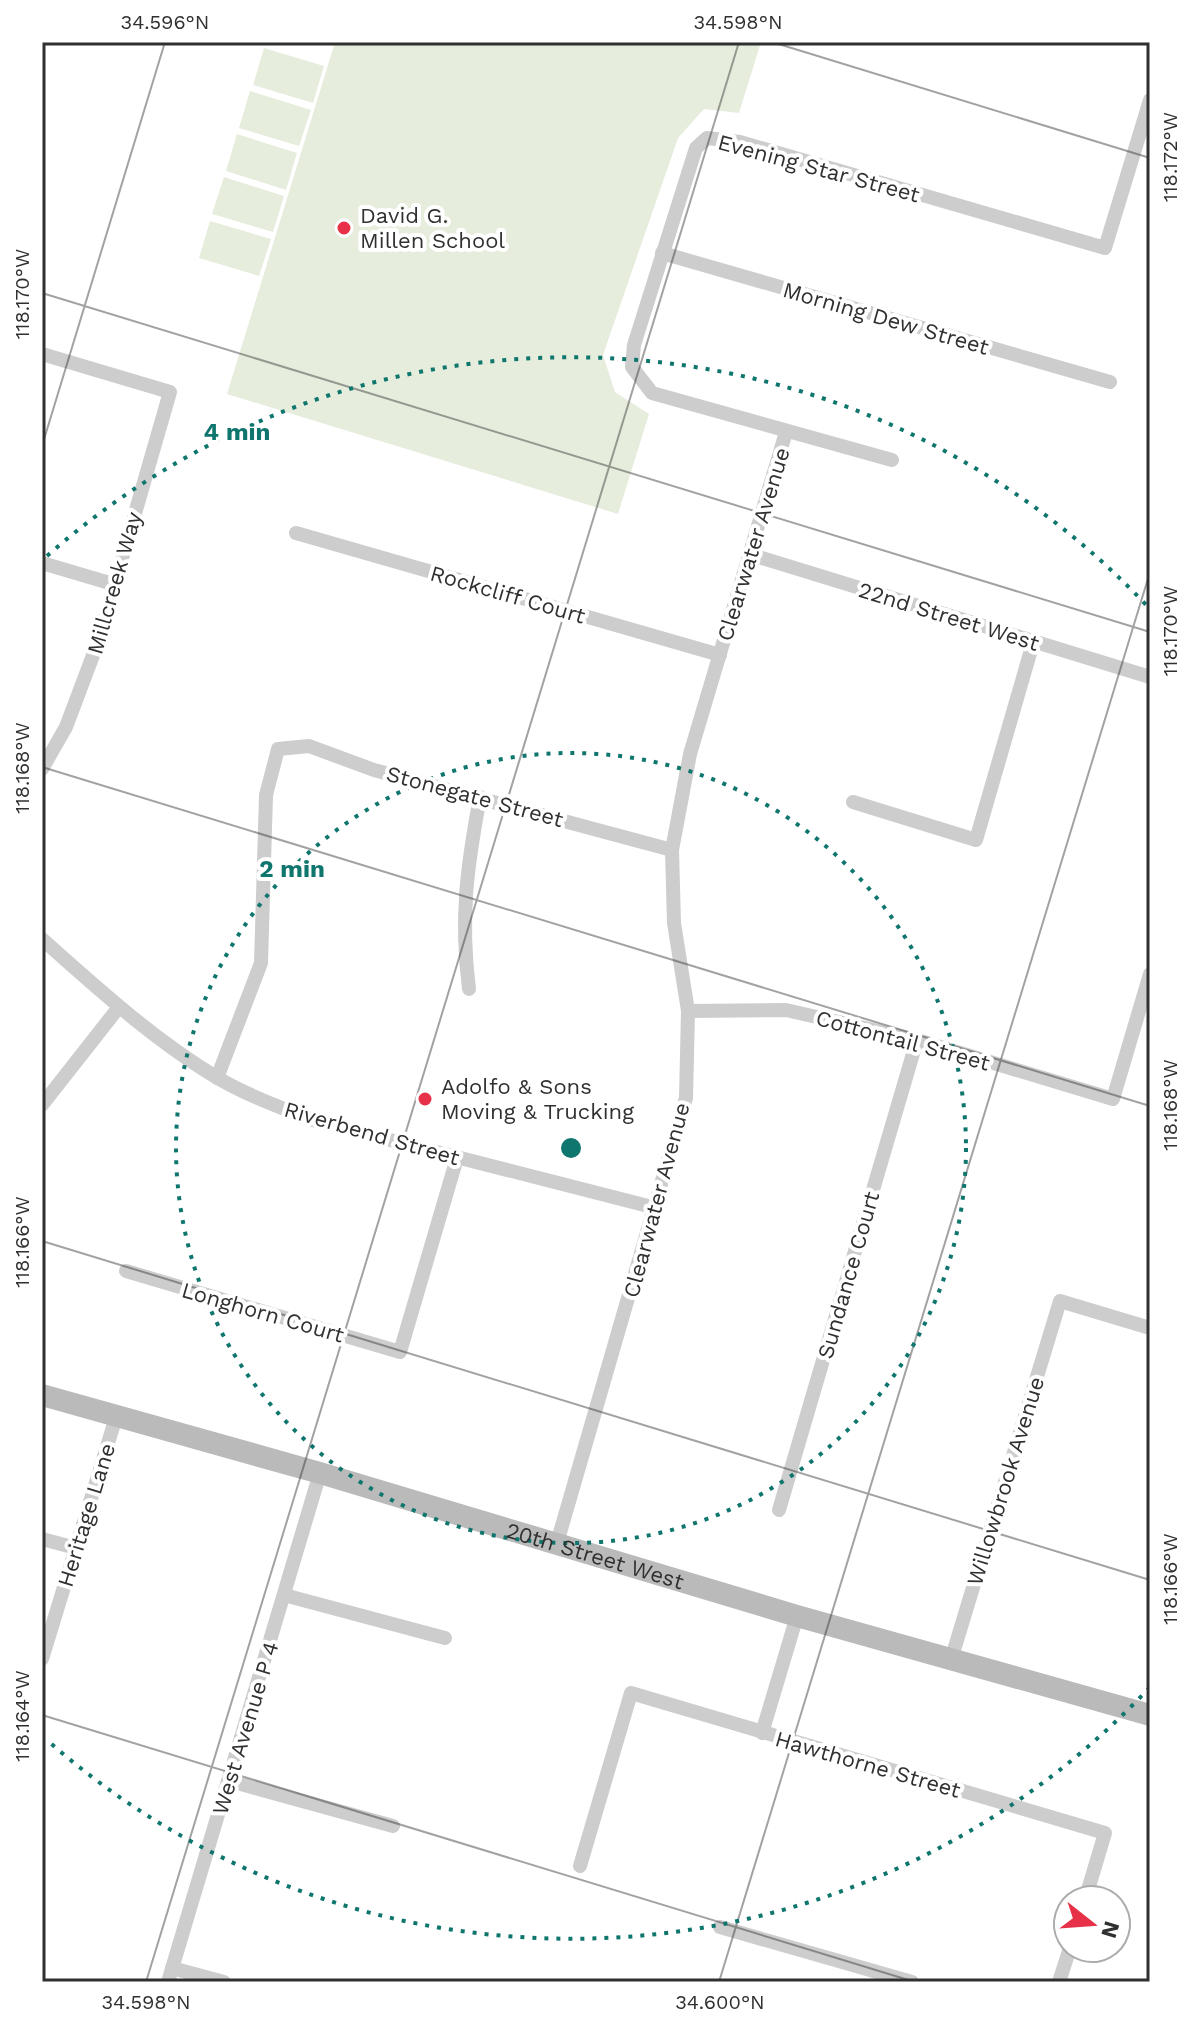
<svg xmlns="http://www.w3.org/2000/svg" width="1192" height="2024" viewBox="0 0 1192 2024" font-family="'Work Sans',sans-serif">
<rect width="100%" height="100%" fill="#fff"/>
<!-- green -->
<g fill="#e6eddd">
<polygon points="335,42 761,42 739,113 704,109 678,138 603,355 615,392 649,414 618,514 227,394"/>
<polygon points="264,48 324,66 313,103 253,85"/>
<polygon points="250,91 311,110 299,146 239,128"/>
<polygon points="237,134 297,153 286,190 226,171"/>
<polygon points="224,177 284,196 273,232 212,214"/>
<polygon points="210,221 271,239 259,276 199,258"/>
</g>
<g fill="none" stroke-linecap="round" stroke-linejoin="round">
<!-- street -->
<g stroke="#cdcdcd" stroke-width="14">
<polyline points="662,253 1110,382"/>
<polyline points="42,354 170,392 98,642 66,727 42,769"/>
<polyline points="892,460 652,393 632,367 634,345 696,148 707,138 740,142 1105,248 1150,100"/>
<polyline points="296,533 720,655"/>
<polyline points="749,554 1150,677"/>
<polyline points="42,563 113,584"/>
<polyline points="853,802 976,840 1033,643"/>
<path d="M42 939C97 988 153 1039 216 1077 246 1095 280 1107 312 1120L656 1208"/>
<path d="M469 989C460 917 467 867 480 797"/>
<polyline points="688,1011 786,1010 917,1040 1113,1099 1150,974"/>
<polyline points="217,1078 261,963 266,795 278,749 309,746 374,770 672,850"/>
<polyline points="42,1105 119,1007"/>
<polyline points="126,1271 400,1352 457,1158"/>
<polyline points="779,1510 917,1040"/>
<polyline points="42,1539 76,1548"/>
<polyline points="557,1543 686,1098 688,1011 674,923 672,850 690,754 786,432"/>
<polyline points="284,1595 445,1638"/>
<polyline points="42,1659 116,1417"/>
<polyline points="951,1660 1060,1301 1150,1328"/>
<polyline points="762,1733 797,1616"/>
<polyline points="230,1781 393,1826"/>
<polyline points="580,1866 631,1693 1105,1833 1085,1900"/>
<polyline points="720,1927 912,1982"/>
<polyline points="172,1968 224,1982"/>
<polyline points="168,1982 320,1473"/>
<polyline points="1059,1982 1070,1948"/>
</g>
<!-- secondary -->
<path stroke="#bababa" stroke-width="22" id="s1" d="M42 1395 320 1473 797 1616 1150 1715"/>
</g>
<!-- ticks -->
<path fill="none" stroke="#303030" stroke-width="2" stroke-opacity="0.45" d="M772 42 1150 158M42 293 1150 632M42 446 165 42M42 767 1150 1106M42 1241 1150 1580M42 1715 915 1982M146 1982 739 42M719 1982 1150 572"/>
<!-- distance rings -->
<g fill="none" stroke="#0f766e" stroke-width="4" stroke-dasharray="4 8">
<circle cx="571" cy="1148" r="395"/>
<path d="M1150 1687A791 791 0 0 1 47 1740M47 556A791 791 0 0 1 1150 609"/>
</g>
<!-- markers -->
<g fill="#e73148" stroke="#fff" stroke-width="3">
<circle cx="344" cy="228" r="8"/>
<circle cx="425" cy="1099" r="8"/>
</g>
<g text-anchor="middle" stroke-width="8" stroke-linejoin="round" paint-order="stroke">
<!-- street labels -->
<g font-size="22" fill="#303030" stroke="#fff">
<text transform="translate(819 168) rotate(15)" y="8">Evening Star Street</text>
<text transform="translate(886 318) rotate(16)" y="8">Morning Dew Street</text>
<text transform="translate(753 544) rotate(-73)" y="8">Clearwater Avenue</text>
<text transform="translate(114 583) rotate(-74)" y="8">Millcreek Way</text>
<text transform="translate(508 594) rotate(16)" y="8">Rockcliff Court</text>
<text transform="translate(949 616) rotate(17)" y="8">22nd Street West</text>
<text transform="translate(475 796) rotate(15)" y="8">Stonegate Street</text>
<text transform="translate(903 1040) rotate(15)" y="8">Cottontail Street</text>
<text transform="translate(372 1133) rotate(16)" y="8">Riverbend Street</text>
<text transform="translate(656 1200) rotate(-75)" y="8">Clearwater Avenue</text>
<text transform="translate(848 1275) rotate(-74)" y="8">Sundance Court</text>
<text transform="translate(263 1312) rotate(16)" y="8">Longhorn Court</text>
<text transform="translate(1005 1481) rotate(-73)" y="8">Willowbrook Avenue</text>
<text transform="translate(86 1515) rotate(-73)" y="8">Heritage Lane</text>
<text dy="8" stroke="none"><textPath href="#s1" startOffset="576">20th Street West</textPath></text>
<text transform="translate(245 1728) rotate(-73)" y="8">West Avenue P 4</text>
<text transform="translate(868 1764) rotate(16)" y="8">Hawthorne Street</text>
</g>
<!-- poi labels -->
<g font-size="22" fill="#303030" stroke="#fff" text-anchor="start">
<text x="360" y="223">David G.<tspan x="360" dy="25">Millen School</tspan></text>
<text x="441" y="1094">Adolfo &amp; Sons<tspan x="441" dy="25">Moving &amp; Trucking</tspan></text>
</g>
</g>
<circle cx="571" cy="1148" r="12" fill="#0f766e" stroke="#fff" stroke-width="4"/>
<g font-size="24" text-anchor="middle" font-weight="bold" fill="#0f766e" stroke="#fff" stroke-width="8" stroke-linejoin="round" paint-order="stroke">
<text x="237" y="440">4 min</text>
<text x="292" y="877">2 min</text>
</g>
<!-- border -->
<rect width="1192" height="2024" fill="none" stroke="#ffffff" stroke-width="88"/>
<!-- north arrow -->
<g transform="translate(1092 1924) rotate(107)"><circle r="38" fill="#ffffff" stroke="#acacac" stroke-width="2"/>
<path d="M0-6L14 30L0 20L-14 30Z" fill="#e73148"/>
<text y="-12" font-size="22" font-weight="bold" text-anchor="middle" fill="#303030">N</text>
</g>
<rect x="44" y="44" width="1104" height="1936" fill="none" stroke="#303030" stroke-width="3"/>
<g font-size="20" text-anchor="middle" fill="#303030">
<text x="165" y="29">34.596°N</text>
<text x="738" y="29">34.598°N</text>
<text transform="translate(1170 157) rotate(-90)" y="7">118.172°W</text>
<text transform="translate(22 294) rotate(-90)" y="7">118.170°W</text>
<text transform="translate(1170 631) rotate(-90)" y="7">118.170°W</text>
<text transform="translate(22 768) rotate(-90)" y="7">118.168°W</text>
<text transform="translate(1170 1105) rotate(-90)" y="7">118.168°W</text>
<text transform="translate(22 1242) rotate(-90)" y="7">118.166°W</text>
<text transform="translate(1170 1579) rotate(-90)" y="7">118.166°W</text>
<text transform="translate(22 1716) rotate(-90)" y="7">118.164°W</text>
<text x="146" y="2009">34.598°N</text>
<text x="720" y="2009">34.600°N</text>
</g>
</svg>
